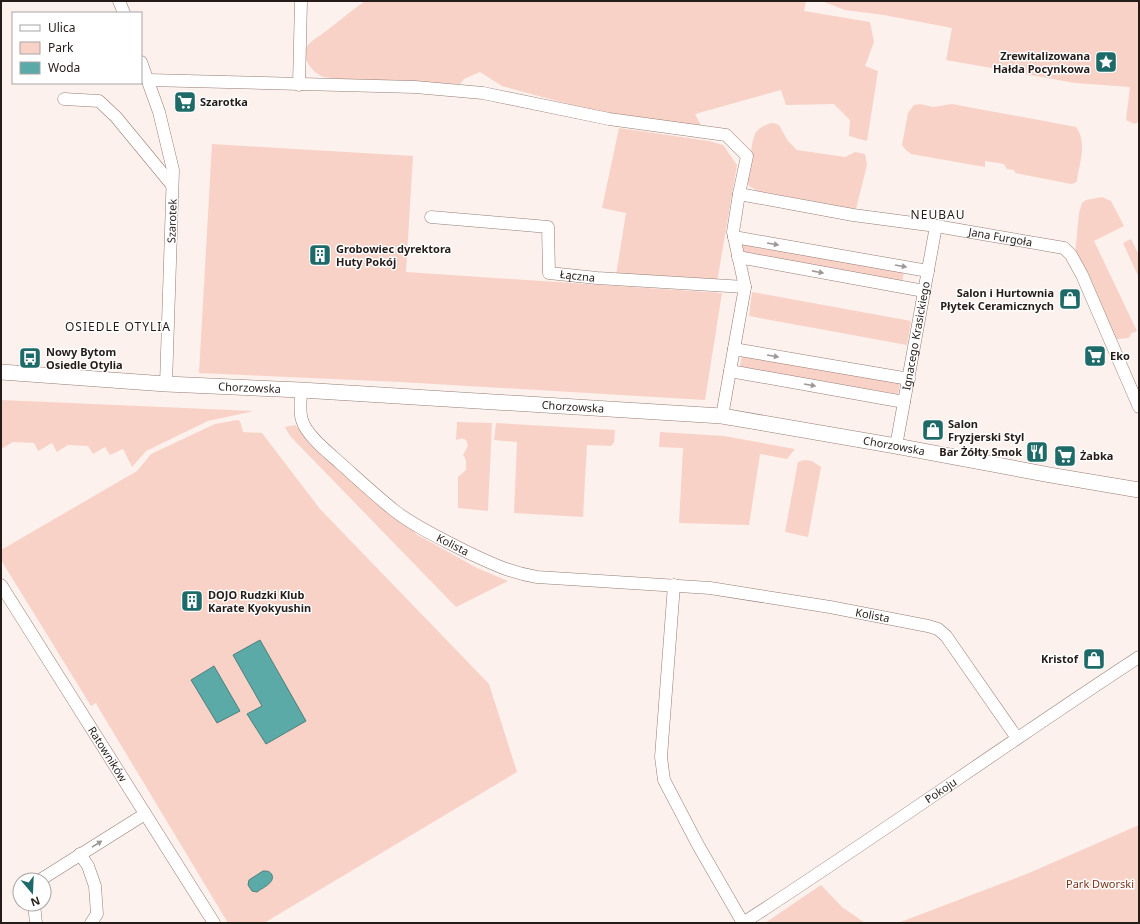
<svg xmlns="http://www.w3.org/2000/svg" width="1140" height="924" viewBox="0 0 1140 924" font-family="'Noto Sans',sans-serif">
<rect width="100%" height="100%" fill="#fdf1ed"/>
<!-- green -->
<g fill="#f9d2c7">
<path d="M365 1H806L804 11 870 22 874 42 865 66 878 71 867 141 849 136 850 120 834 104 786 105 781 90 695 114 703 129 609 115 502 86 480 72 464 79 460 84 339 79C334 78 329 78 324 77 313 74 299 56 308 45 313 39 323 34 330 28 342 19 352 10 365 1Z"/>
<polygon points="822,1 1139,1 1139,122 1134,124 1126,120 1130,87 1075,83 946,60 952,28 884,15 845,10"/>
<path d="M920 104 933 107 952 104 1076 127C1088 144 1079 162 1077 181L1075 183 1071 184 1015 173 1014 170 1007 169 1004 164 985 161V167L911 154 905 149 902 145 908 113 914 105Z"/>
<path d="M773 123 779 125 788 141 797 150 845 157 855 152 865 154 867 165 856 209 758 191 749 186 747 180C749 170 751 140 756 132 760 127 766 124 773 123Z"/>
<polygon points="619,128 709,141 723,145 737,165 717,282 616,275 626,213 602,208"/>
<polygon points="212,144 413,156 406,272 722,293 705,400 400,382 199,373"/>
<polygon points="1102,197 1111,201 1124,226 1094,241 1137,331 1130,334 1131,336 1128,338 1111,340 1075,254 1079,213 1082,203 1086,200"/>
<polygon points="734,237 905,267 902,282 738,257"/>
<polygon points="1131,239 1139,255 1139,278 1123,243"/>
<polygon points="752,292 911,321 907,345 749,316"/>
<polygon points="742,354 900,382 898,394 740,367"/>
<polygon points="1,400 254,411 208,421 146,451 132,467 123,449 110,455 105,447 93,454 88,446 68,445 57,452 52,443 38,451 34,443 13,442 1,449"/>
<polygon points="237,420 240,421 243,432 262,433 320,509 489,684 517,772 264,923 228,923 98,707 96,703 91,706 1,560 1,550 137,471 151,454 215,424"/>
<path d="M457 422 492 423 488 511 458 508V477L466 470C466 465 467 459 463 455L468 446C467 438 463 437 456 440Z"/>
<polygon points="496,423 615,430 614,442 611,446 587,445 583,517 514,513 517,442 494,440"/>
<polygon points="295,425 313,444 413,529 416,534 477,568 508,581 456,607 290,436 285,427"/>
<polygon points="660,432 724,436 795,449 787,459 760,454 749,525 679,523 683,448 659,447"/>
<polygon points="804,460 812,461 821,467 808,537 785,532 798,462"/>
<polygon points="1139,825 1139,923 898,923 1029,873"/>
<polygon points="821,885 842,907 865,923 765,923"/>
</g>
<!-- water -->
<g fill="#5baaa8" stroke="#4b7f7d">
<polygon points="260,640 306,721 266,744 247,714 262,706 233,655"/>
<polygon points="214,666 240,711 217,723 191,680"/>
<path d="M263 871C267 871 270 871 272 875 275 883 262 888 257 892L252 891 248 885 249 880Z"/>
</g>
<g fill="none" stroke-linecap="round" stroke-linejoin="round">
<!-- minor casing -->
<g stroke="#977c74" stroke-width="13">
<g id="minor">
<polyline points="119,1 124,13"/>
<polyline points="141,62 159,112 173,170 166,384"/>
<polyline points="148,80 415,87 483,93 609,119 726,135 747,156 739,194 733,232 745,287 722,416"/>
<polyline points="299,85 301,1"/>
<polyline points="64,99 99,101 116,117 172,185"/>
<path id="s1" d="M739 194 853 215 936 226 1064 248 1071 255 1082 275 1139 407"/>
<path id="s2" d="M431 217 548 227 549 273 597 278 745 287"/>
<polyline points="734,237 928,271"/>
<polyline points="738,257 924,291"/>
<polyline points="734,349 909,379"/>
<polyline points="730,371 904,402"/>
<path id="s3" d="M301 390C301 399 299 412 302 420 306 435 329 453 340 463 358 479 376 496 395 511 417 528 444 540 469 553 493 564 511 573 537 577L710 588 830 607 928 626 938 629 946 636 1017 738"/>
<path id="s4" d="M896 446 936 226"/>
<path id="s5" d="M1 585 214 923"/>
<polyline points="674,585 661,757 664,780 698,845 743,923"/>
<polyline points="80,854 88,866 95,886 97,914 91,923"/>
<polyline points="40,880 145,814"/>
<polyline points="34,904 36,923"/>
<path id="s6" d="M743 923C876 837 1006 744 1139 657"/>
</g>
</g>
<!-- tertiary casing -->
<g stroke="#977c74" stroke-width="16">
<g id="tertiary">
<path id="s7" d="M1 372 166 384 301 390 722 416 896 446 1050 475 1139 490"/>
</g>
</g>
<!-- minor -->
<use href="#minor" stroke="#fff" stroke-width="12"/>
<!-- tertiary -->
<use href="#tertiary" stroke="#fff" stroke-width="15"/>
</g>
<!-- one-way arrows -->
<defs><path id="oneway-solid" d="M-6-.8H1V-3.2L6.5 0L1 3.2V.8H-6Z"/></defs>
<g fill="#9d9897">
<use href="#oneway-solid" transform="translate(773 244) rotate(10)"/>
<use href="#oneway-solid" transform="translate(901 266) rotate(10)"/>
<use href="#oneway-solid" transform="translate(818 272) rotate(11)"/>
<use href="#oneway-solid" transform="translate(773 356) rotate(10)"/>
<use href="#oneway-solid" transform="translate(810 385) rotate(10)"/>
<use href="#oneway-solid" transform="translate(97 844) rotate(-32)"/>
</g>
<!-- icons -->
<defs>
<g id="sight-square" transform="scale(1.15)"><rect x="-9" y="-9" width="18" height="18" rx="4" fill="#1d6a68" stroke="#fff"/><path d="M0-6L1.8-2.2L6-1.7L2.9 1.2L3.7 5.4L0 3.3L-3.7 5.4L-2.9 1.2L-6-1.7L-1.8-2.2Z" fill="#fff"/></g>
<g id="supermarket-square" transform="scale(1.15)"><rect x="-9" y="-9" width="18" height="18" rx="4" fill="#1d6a68" stroke="#fff"/><path d="M-6-5.5h2.5l.6 2H6L4.5 2H-2.5L-4.4-4H-6ZM-1.5 3.2a1.3 1.3 0 1 0 .1 0ZM3 3.2a1.3 1.3 0 1 0 .1 0Z" fill="#fff"/></g>
<g id="building-square" transform="scale(1.15)"><rect x="-9" y="-9" width="18" height="18" rx="4" fill="#1d6a68" stroke="#fff"/><path d="M-4-6H4V6H1V3H-1V6H-4ZM-2.5-4.3h1.7v1.8h-1.7ZM.8-4.3h1.7v1.8H.8ZM-2.5-1h1.7V.8h-1.7ZM.8-1h1.7V.8H.8Z" fill="#fff"/></g>
<g id="shop-square" transform="scale(1.15)"><rect x="-9" y="-9" width="18" height="18" rx="4" fill="#1d6a68" stroke="#fff"/><path d="M-5-2.5h2.3a2.7 3.5 0 0 1 5.4 0H5L5.5 6h-11ZM-1.5-2.5h3a1.5 2.3 0 0 0-3 0Z" fill="#fff"/></g>
<g id="bus-square" transform="scale(1.15)"><rect x="-9" y="-9" width="18" height="18" rx="4" fill="#1d6a68" stroke="#fff"/><path d="M-5-6H5V4H4V6H2V4H-2V6H-4V4H-5ZM-3.5-4V0h7V-4ZM-3.5 1.2v1.5H-2V1.2ZM2 1.2v1.5H3.5V1.2Z" fill="#fff"/></g>
<g id="restaurant-square" transform="scale(1.15)"><rect x="-9" y="-9" width="18" height="18" rx="4" fill="#1d6a68" stroke="#fff"/><path d="M-5-6h1v4h1v-4h1v4h1v-4h1v5L-1.5 .5V6h-2V.5L-5-1ZM5-6V6H3V1.5H1.5Q1.5-4 5-6Z" fill="#fff"/></g>
</defs>
<g fill-rule="evenodd">
<use href="#sight-square" x="1106" y="62"/>
<use href="#supermarket-square" x="185" y="102"/>
<use href="#building-square" x="320" y="255"/>
<use href="#shop-square" x="1070" y="299"/>
<use href="#supermarket-square" x="1095" y="356"/>
<use href="#bus-square" x="30" y="358"/>
<use href="#shop-square" x="933" y="430"/>
<use href="#restaurant-square" x="1037" y="452"/>
<use href="#supermarket-square" x="1065" y="456"/>
<use href="#building-square" x="192" y="601"/>
<use href="#shop-square" x="1094" y="659"/>
</g>
<g text-anchor="middle" stroke-width="3" stroke-linejoin="round" paint-order="stroke">
<!-- poi labels -->
<g font-size="11" font-weight="bold" fill="#251b18" stroke="#fff" text-anchor="start">
<text x="1090" y="60" text-anchor="end">Zrewitalizowana<tspan x="1090" dy="13">Hałda Pocynkowa</tspan></text>
<text x="200" y="106">Szarotka</text>
<text x="336" y="253">Grobowiec dyrektora<tspan x="336" dy="13">Huty Pokój</tspan></text>
<text x="1054" y="297" text-anchor="end">Salon i Hurtownia<tspan x="1054" dy="13">Płytek Ceramicznych</tspan></text>
<text x="46" y="356">Nowy Bytom<tspan x="46" dy="13">Osiedle Otylia</tspan></text>
<text x="1110" y="360">Eko</text>
<text x="948" y="428">Salon<tspan x="948" dy="13">Fryzjerski Styl</tspan></text>
<text x="1022" y="456" text-anchor="end">Bar Żółty Smok</text>
<text x="1080" y="460">Żabka</text>
<text x="208" y="599">DOJO Rudzki Klub<tspan x="208" dy="13">Karate Kyokyushin</tspan></text>
<text x="1078" y="663" text-anchor="end">Kristof</text>
</g>
<!-- street labels -->
<g font-size="11" fill="#251b18" stroke="#fff">
<text transform="translate(172 221) rotate(-88)" y="4">Szarotek</text>
<text dy="4" stroke="none"><textPath href="#s1" startOffset="265">Jana Furgoła</textPath></text>
<text dy="4" stroke="none"><textPath href="#s2" startOffset="192">Łączna</textPath></text>
<text dy="4" stroke="none"><textPath href="#s4" startOffset="112">Ignacego Krasickiego</textPath></text>
<text dy="4" stroke="none"><textPath href="#s7" startOffset="249">Chorzowska</textPath></text>
<text dy="4" stroke="none"><textPath href="#s7" startOffset="573">Chorzowska</textPath></text>
<text dy="4" stroke="none"><textPath href="#s7" startOffset="897">Chorzowska</textPath></text>
<text dy="4" stroke="none"><textPath href="#s3" startOffset="228">Kolista</textPath></text>
<text dy="4" stroke="none"><textPath href="#s3" startOffset="657">Kolista</textPath></text>
<text dy="4" stroke="none"><textPath href="#s5" startOffset="200">Ratowników</textPath></text>
<text dy="4" stroke="none"><textPath href="#s6" startOffset="238">Pokoju</textPath></text>
</g>
<!-- park labels -->
<g font-size="11" fill="#7a311a" stroke="#fff">
<text x="1100" y="888">Park Dworski</text>
</g>
<!-- neighbourhood labels -->
<g font-size="12" letter-spacing="1" fill="#251b18" stroke="#fff">
<text x="938" y="219">NEUBAU</text>
<text x="118" y="331">OSIEDLE OTYLIA</text>
</g>
</g>
<!-- border -->
<rect width="1140" height="924" fill="none" stroke="#251b18" stroke-width="4"/>
<!-- legend -->
<rect x="12" y="12" width="130" height="72" fill="#ffffff" stroke="#a8a4a3"/>
<rect x="20" y="25" width="20" height="6" fill="#ffffff" stroke="#a8a4a3"/>
<text x="48" y="32" font-size="12" fill="#251b18">Ulica</text>
<rect x="20" y="42" width="20" height="12" fill="#f9d2c7" stroke="#a8a4a3"/>
<text x="48" y="52" font-size="12" fill="#251b18">Park</text>
<rect x="20" y="62" width="20" height="12" fill="#5baaa8" stroke="#a8a4a3"/>
<text x="48" y="72" font-size="12" fill="#251b18">Woda</text>
<!-- north arrow -->
<g transform="translate(32 892) rotate(161)"><circle r="19" fill="#ffffff" stroke="#a8a4a3"/>
<path d="M0-3L7 15L0 10L-7 15Z" fill="#1d6a68"/>
<text y="-6" font-size="11" font-weight="bold" text-anchor="middle" fill="#251b18">N</text>
</g>
</svg>
